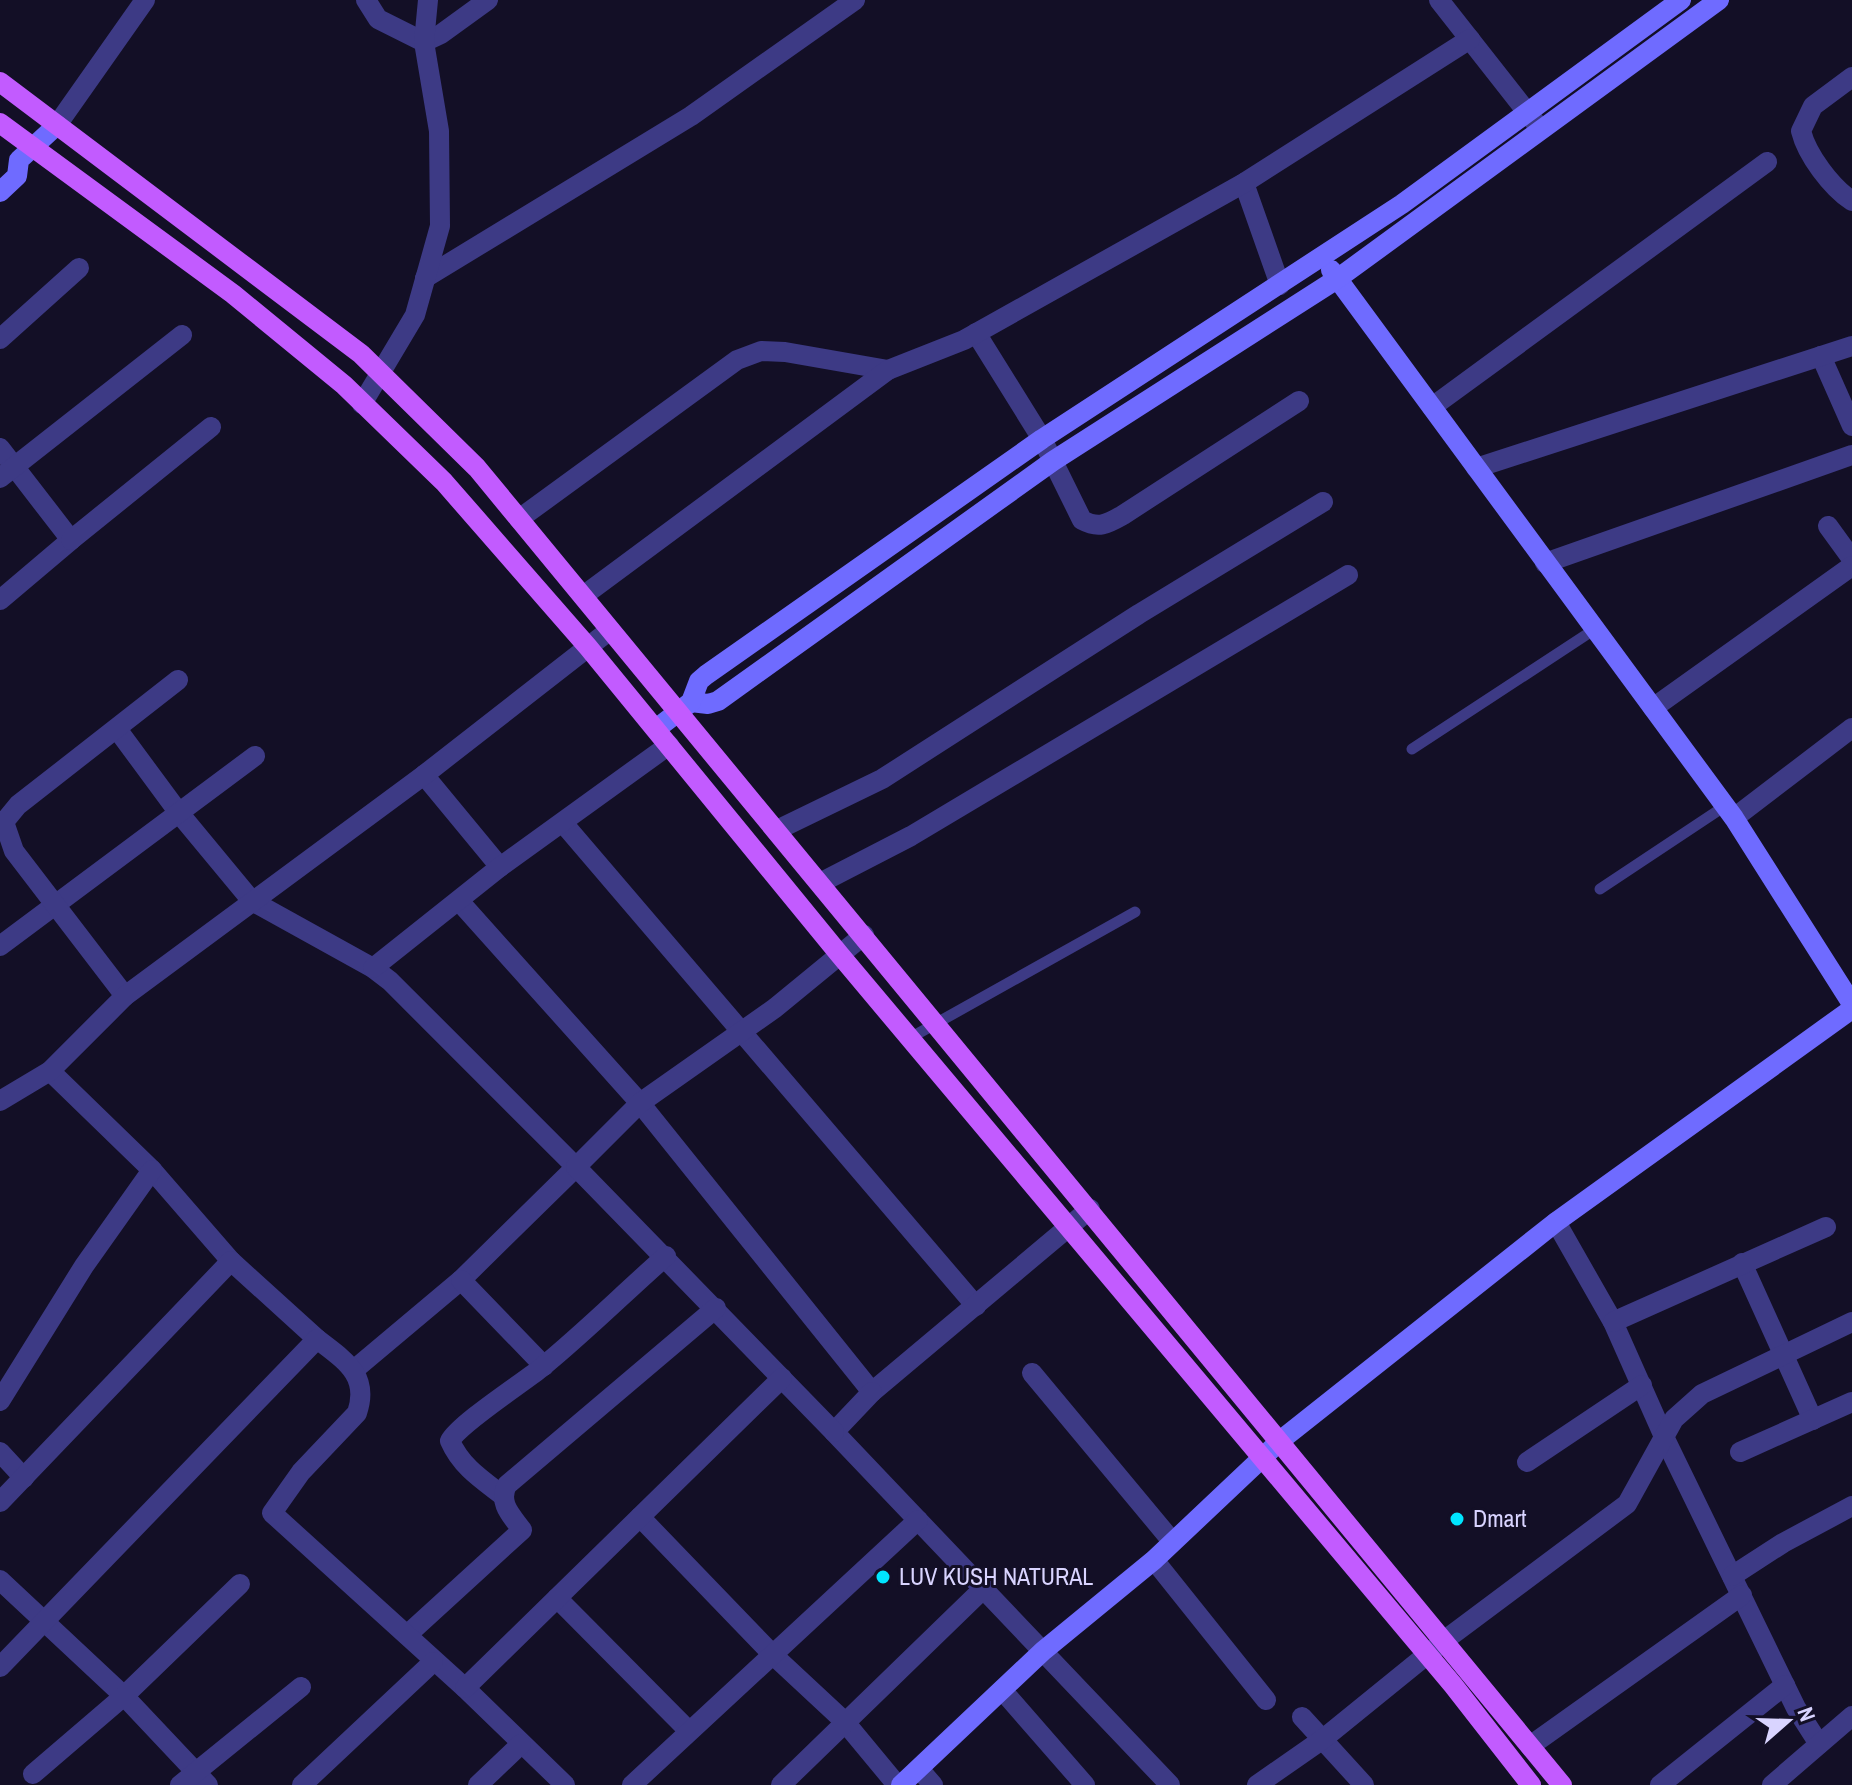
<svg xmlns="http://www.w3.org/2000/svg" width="1852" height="1785" viewBox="0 0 1852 1785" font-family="'Archivo Narrow',sans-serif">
<rect width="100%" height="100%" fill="#130f26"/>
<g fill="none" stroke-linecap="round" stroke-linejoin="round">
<!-- lane -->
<g stroke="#3d3a85" stroke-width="11">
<polyline points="1412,749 1595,629"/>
<polyline points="1600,889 1725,806"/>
<polyline points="910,1038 1135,912"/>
</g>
<!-- street -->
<g stroke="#3d3a85" stroke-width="20">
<polyline points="366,0 378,19 424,42 441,34 488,0"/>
<polyline points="1439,0 1538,126"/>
<path d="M1852 77 1813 106 1801 131C1807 155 1831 187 1852 201"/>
<polyline points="57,125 145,0"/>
<polyline points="1244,183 1280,285"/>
<polyline points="425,278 691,116 855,0"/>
<path d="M976 333 1042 439 1082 520C1099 529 1107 524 1123 515L1299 401"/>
<polyline points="0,339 79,268"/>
<polyline points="1821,356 1852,426"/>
<polyline points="362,404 415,315 440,226 439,131 424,42 428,0"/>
<polyline points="1432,407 1767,162"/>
<polyline points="0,448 71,540 0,600"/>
<polyline points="1476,468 1852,346"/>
<polyline points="0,478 182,335"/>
<polyline points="519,519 737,360 761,351 785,352 888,370"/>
<polyline points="1828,526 1852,559"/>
<polyline points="71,540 211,427"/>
<polyline points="1545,563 1852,455"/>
<polyline points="583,596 888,370 964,340 1244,183 1470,39"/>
<polyline points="1653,708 1852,566"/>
<polyline points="117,729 179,813 252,901 373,968 390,981 576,1167 461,1280 355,1369"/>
<polyline points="424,775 500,867"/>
<polyline points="1734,818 1852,728"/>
<polyline points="563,823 976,1306"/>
<polyline points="777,830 882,779 1139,614 1323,502"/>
<polyline points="820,883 911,836 1348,575"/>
<polyline points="459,901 640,1103 872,1392 1090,1209"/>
<polyline points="0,946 255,756"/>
<polyline points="373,968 500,867 669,745"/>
<polyline points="125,996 14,851 4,822 18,805 178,680"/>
<polyline points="50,1071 152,1170 231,1261"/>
<polyline points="0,1101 50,1071 125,996 424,775 610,630"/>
<polyline points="1556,1222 1613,1322 1665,1439 1796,1708 1819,1744"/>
<polyline points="1742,1263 1813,1420"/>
<polyline points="461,1280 544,1366"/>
<polyline points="1613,1322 1826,1227"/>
<polyline points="1032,1373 1171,1540"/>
<polyline points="872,1392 834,1432 1170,1785"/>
<polyline points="0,1401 84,1266 152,1170"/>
<polyline points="834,1432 576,1167 640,1103 775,1008 864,935"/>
<polyline points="0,1452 24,1478"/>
<polyline points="1740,1452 1852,1402"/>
<polyline points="1527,1462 1642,1385"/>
<path d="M502 1495C481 1479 461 1466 450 1441 459 1424 521 1384 541 1368 584 1333 624 1293 666 1256"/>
<polyline points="0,1502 231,1261 317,1339"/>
<polyline points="640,1517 772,1654 844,1721 897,1785"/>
<polyline points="1154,1560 1266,1700"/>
<polyline points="1732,1576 1783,1543 1852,1506"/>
<polyline points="0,1580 124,1696 208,1785"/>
<polyline points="557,1598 688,1730"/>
<path d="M407 1635 522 1530C511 1515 498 1503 507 1485L716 1308"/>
<path d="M0 1667 317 1339C344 1360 370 1375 357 1413L301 1472 272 1513 465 1688 565 1785"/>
<polyline points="465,1688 782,1378"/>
<polyline points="1002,1690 1085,1785"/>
<polyline points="1302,1717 1364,1785"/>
<polyline points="1530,1746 1742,1595"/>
<polyline points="920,1770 933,1785"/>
<polyline points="33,1774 124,1696 240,1584"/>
<polyline points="180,1785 301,1687"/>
<polyline points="302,1785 433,1662"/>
<polyline points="478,1785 521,1744"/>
<polyline points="632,1785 918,1520"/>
<polyline points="781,1785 984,1588"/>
<polyline points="1257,1785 1323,1739 1445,1640 1627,1504 1674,1419 1702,1394 1852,1322"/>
<polyline points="1660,1785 1785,1685"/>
<polyline points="1772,1785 1852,1716"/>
</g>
<!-- secondary -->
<g stroke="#6f6bff" stroke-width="20">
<polyline points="0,192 17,176 19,160 57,125"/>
<polyline points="1331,270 1734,818 1852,1004"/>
<polyline points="691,702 708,704 718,701 1053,461 1337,279 1719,0"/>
<polyline points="656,729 691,702 699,681 706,675 1042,439 1402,204 1681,0"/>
<polyline points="901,1785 1043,1651 1154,1560 1281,1440 1556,1222 1852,1009"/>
</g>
<!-- primary -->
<g stroke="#c25bff" stroke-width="20">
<polyline points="0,82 361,354 477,468 1562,1785"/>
<polyline points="0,123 233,294 344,385 444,482 588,647 840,955 1453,1685 1531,1785"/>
</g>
</g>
<!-- markers -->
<g fill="#00e5ff" stroke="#130f26" stroke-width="3">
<circle cx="1457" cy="1519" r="8"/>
<circle cx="883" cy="1577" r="8"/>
</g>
<g text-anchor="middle" stroke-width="6" stroke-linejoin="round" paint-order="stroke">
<!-- poi labels -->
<g font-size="24" fill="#d9d4ff" stroke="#130f26" text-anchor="start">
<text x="1473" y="1527">Dmart</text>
<text x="899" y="1585">LUV KUSH NATURAL</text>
</g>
</g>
<!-- north arrow -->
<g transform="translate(1788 1721) rotate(70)" stroke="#130f26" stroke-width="6" paint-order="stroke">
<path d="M0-6L14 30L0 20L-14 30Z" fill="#d9d4ff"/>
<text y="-12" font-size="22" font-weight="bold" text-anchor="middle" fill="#d9d4ff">N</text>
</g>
</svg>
